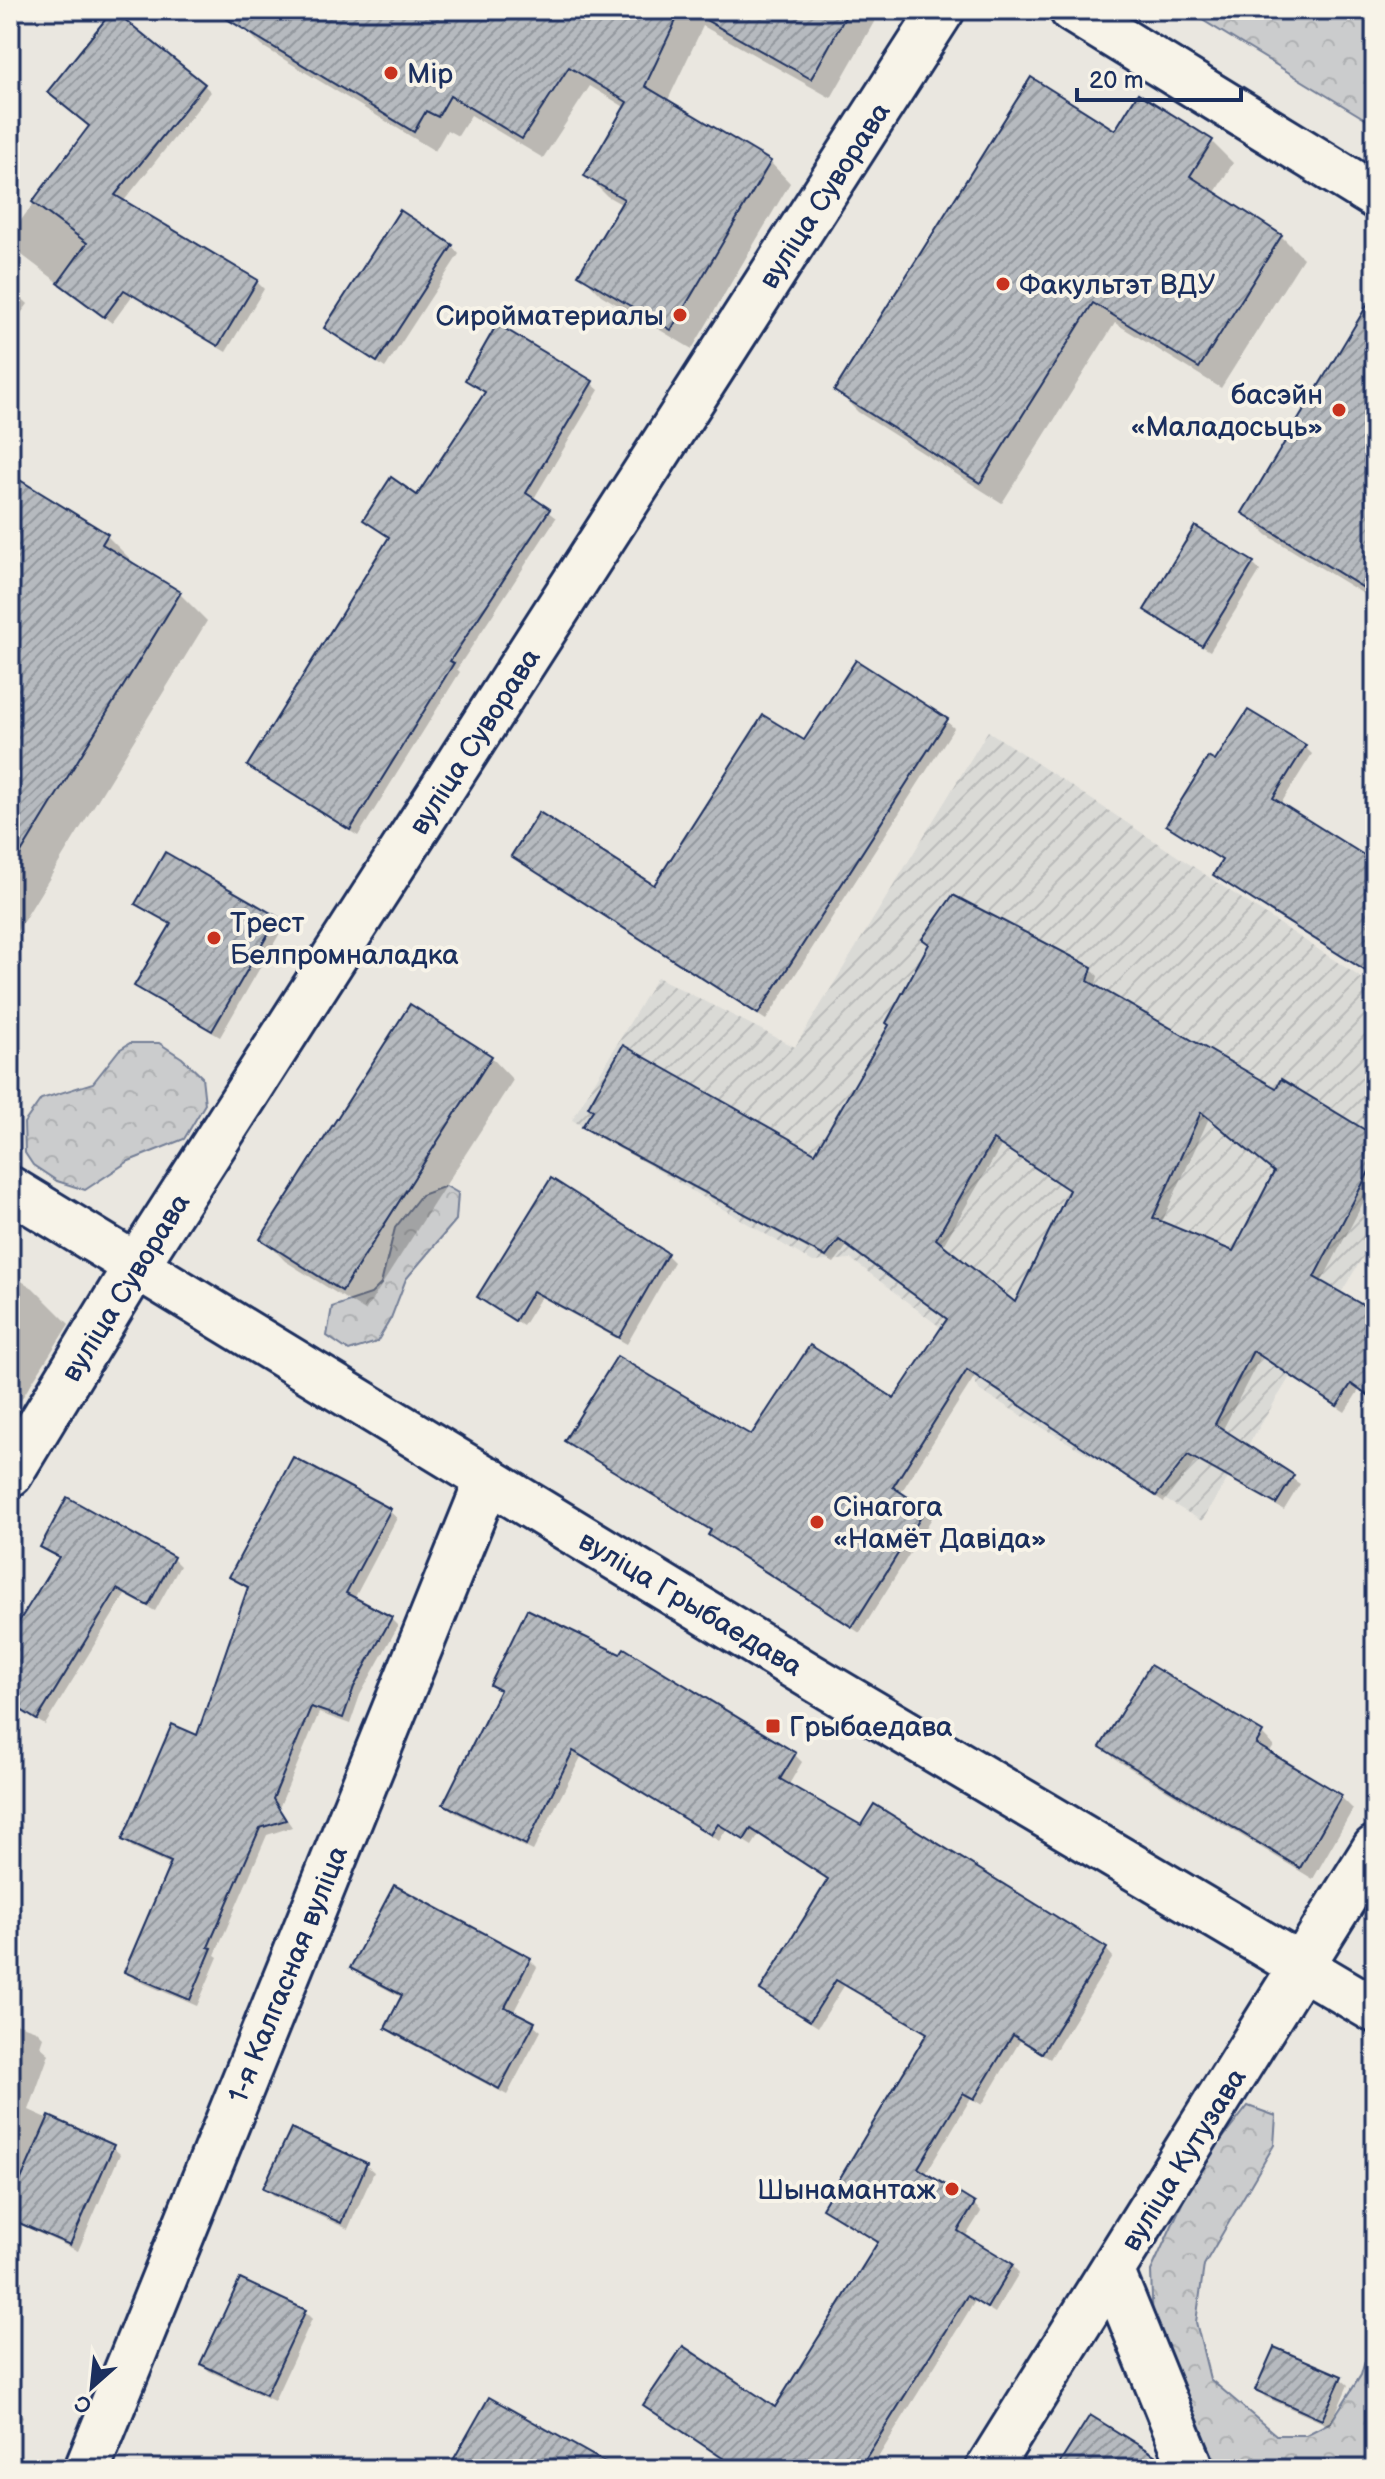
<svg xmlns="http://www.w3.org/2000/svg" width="1385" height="2479" viewBox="0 0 1385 2479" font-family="'Balsamiq Sans',sans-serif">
<defs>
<pattern id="industrial-furrows" width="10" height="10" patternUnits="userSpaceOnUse" patternTransform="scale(2)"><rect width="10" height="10" fill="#dadad6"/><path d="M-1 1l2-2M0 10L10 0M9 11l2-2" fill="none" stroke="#babbba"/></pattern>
<pattern id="forest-crowns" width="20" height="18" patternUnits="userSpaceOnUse" patternTransform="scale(2)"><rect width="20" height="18" fill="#cbcccd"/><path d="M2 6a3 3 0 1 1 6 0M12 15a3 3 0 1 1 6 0" fill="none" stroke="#aeb0b2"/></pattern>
<pattern id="building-hatch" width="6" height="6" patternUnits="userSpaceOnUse" patternTransform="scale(2)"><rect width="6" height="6" fill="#b6babf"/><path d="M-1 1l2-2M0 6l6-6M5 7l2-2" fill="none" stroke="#93989e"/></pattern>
</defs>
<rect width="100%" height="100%" fill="#eae7e0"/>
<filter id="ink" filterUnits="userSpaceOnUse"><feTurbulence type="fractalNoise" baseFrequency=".0125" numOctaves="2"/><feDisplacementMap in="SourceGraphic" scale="16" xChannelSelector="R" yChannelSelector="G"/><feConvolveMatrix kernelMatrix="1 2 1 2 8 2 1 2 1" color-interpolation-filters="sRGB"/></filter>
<g filter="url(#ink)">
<!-- industrial -->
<polygon fill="url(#industrial-furrows)" points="988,731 1375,987 1375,1237 1202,1521 980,1391 944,1330 851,1259 813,1262 572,1120 657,977 795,1047"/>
<!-- forest -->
<g fill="url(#forest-crowns)" stroke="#737e96" stroke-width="2">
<polygon points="1186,10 1375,10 1375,125"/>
<polygon points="130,1043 159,1043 182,1058 202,1077 205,1104 184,1139 129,1161 85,1190 57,1181 33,1165 25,1153 24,1123 41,1099 93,1083 119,1050"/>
<polygon points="446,1186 458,1193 456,1220 406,1279 391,1318 377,1342 349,1351 327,1336 332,1307 371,1294 381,1284 395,1228 421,1195"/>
<polygon points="1248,2106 1276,2116 1274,2145 1204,2265 1196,2322 1210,2379 1276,2435 1306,2435 1331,2422 1361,2375 1375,2326 1375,2469 1219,2469 1153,2327 1151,2271 1197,2171"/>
</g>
<!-- shadow -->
<g fill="#0003" fill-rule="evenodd">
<polygon points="251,10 873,10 878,15 831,98 703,26 667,102 770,162 790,183 692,349 601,295 581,274 623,205 607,196 586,175 626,108 590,86 543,158 471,115 458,136 447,130 435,151 262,46 242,26"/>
<polygon points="204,85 211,92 123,202 256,281 264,289 226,352 132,296 112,323 10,246 10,235 91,126"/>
<polygon points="1115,133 1212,142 1233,163 1214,194 1281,236 1303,258 1221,388 1115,323 1002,503 858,412 836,390"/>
<polygon points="452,246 459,254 385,368 327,328"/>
<polygon points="10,287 28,304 10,328"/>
<polygon points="1375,310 1375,601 1267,535 1244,513"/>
<polygon points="467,380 591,383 599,390 533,500 556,518 457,669 460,672 358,836 257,773 249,765 390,538 366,520 418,497 486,394"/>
<polygon points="10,477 107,536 134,563 133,565 180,594 207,621 10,943"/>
<polygon points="1252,563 1260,571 1210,651 1154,617 1146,610"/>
<polygon points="946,721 954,728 766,1020 521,863 514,855 654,888 804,743"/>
<polygon points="1305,747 1312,754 1280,805 1375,864 1375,978 1223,882 1215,875 1224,862 1168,825 1216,764"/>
<polygon points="138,903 277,919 284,926 220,1037 144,993 137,986 172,926 145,911"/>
<path d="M1091 969 1098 976 1095 987 1276 1090 1375 1138V1180L1321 1283 1375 1315V1401L1359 1390 1345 1412 1261 1356 1222 1431 1300 1484 1284 1510 1196 1461 1164 1502 975 1376 900 1494 932 1518 860 1633 718 1542 711 1535 712 1532 574 1448 566 1441 751 1438 894 1401 949 1320 847 1246 834 1263 592 1134 585 1127 815 1156ZM1209 1118 1275 1172 1234 1253 1161 1224ZM1001 1146 1070 1191 1016 1305 942 1247Z"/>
<polygon points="491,1057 513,1080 365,1311 285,1261 263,1238"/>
<polygon points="667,1255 674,1262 627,1344 541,1297 523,1326 479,1297"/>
<polygon points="10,1274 33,1288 69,1324 10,1417"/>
<polygon points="389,1511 397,1518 354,1599 390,1618 398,1626 360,1695 350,1724 319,1713 279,1808 292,1827 267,1835 215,1955 218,1957 197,2006 134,1979 126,1971 172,1865 132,1847 124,1840 198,1738 249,1590 231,1577"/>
<polygon points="43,1546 173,1559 180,1566 155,1611 125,1595 45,1725 10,1704 10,1640 60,1559"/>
<polygon points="624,1651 795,1755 802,1762 788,1786 862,1828 1106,1949 1113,1957 1050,2059 1020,2041 982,2105 971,2098 925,2175 974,2204 981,2212 965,2237 1012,2265 1019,2273 995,2313 975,2301 871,2469 738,2469 646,2405 776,2410 879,2244 832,2215 825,2208 928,2035 844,1986 818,2027 770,1997 762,1990 829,1881 759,1835 752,1846 726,1830 719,1841 581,1757 533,1851 452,1811 445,1803 501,1693 492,1685 620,1657"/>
<polygon points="1262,1734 1274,1746 1269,1754 1341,1797 1353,1809 1313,1879 1115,1759 1103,1747"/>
<polygon points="10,1935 23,1945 10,1968"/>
<polygon points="530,1960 537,1967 513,2013 533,2024 541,2031 507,2095 395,2035 387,2028 403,1998 360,1975 353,1968"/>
<polygon points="10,2021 36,2030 43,2037 40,2046 49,2054 29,2110 112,2147 120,2154 78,2251 10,2220"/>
<polygon points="292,2131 366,2165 374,2172 348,2229 273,2195 266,2187"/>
<polygon points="305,2312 312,2319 274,2401 209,2371 202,2364"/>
<polygon points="10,2370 15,2375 10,2389"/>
<polygon points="1340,2378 1348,2385 1330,2426 1265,2397 1258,2390"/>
<polygon points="10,2407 23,2416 10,2448"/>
</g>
<!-- building -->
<g fill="url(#building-hatch)" stroke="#1b2f5e" stroke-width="2" fill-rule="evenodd">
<polygon points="113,10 205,84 115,195 258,280 218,346 124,290 104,317 58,283 87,243 32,202 89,126 47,92"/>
<polygon points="212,10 681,10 645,86 771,161 671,330 578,275 624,199 584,176 627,102 569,67 522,139 450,96 438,117 426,111 414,132"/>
<polygon points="688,10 849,10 811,79"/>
<polygon points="1031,77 1115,130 1138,93 1213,140 1190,176 1282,235 1199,368 1093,303 980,483 834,391"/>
<polygon points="400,210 453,245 377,362 324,328"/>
<polygon points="1375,292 1375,595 1242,513"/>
<polygon points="497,324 593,381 526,493 550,509 450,661 454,663 350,830 247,766 389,537 363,520 391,477 417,495 485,392 465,380"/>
<polygon points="10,474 108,534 102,544 181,592 10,871"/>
<polygon points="1195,526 1254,562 1202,646 1144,610"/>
<polygon points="856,660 948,719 758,1014 511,856 539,812 654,885 763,715 804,740"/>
<polygon points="1248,710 1306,745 1273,798 1375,862 1375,977 1213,875 1222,860 1166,825 1208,757 1215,761"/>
<polygon points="165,852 278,917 212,1031 134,986 171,924 135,904"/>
<path d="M953 895 1092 967 1088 981 1276 1088 1281 1079 1375 1136V1160L1314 1277 1375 1312V1401L1351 1384 1337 1406 1253 1351 1215 1424 1294 1475 1276 1504 1188 1455 1156 1496 967 1370 893 1487 926 1509 852 1627 708 1535 711 1530 564 1441 617 1356 751 1435 810 1345 894 1398 947 1319 839 1240 826 1257 582 1127 593 1110 588 1107 623 1045 815 1153 889 1025 886 1023 929 944 922 939ZM1201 1112 1274 1172 1233 1251 1153 1218ZM993 1140 1069 1190 1015 1302 936 1239Z"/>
<polygon points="410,1004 492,1056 342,1291 260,1239"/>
<polygon points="551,1178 668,1253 619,1338 533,1291 515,1321 477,1297"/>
<polygon points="293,1457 391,1509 346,1593 392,1617 354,1687 343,1718 311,1707 273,1799 286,1820 260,1828 208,1947 212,1948 190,2000 124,1972 171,1862 122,1840 172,1724 197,1735 248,1587 229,1577"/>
<polygon points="67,1497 174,1557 148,1606 117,1589 37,1720 10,1703 10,1636 59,1557 40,1547"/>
<polygon points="527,1609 620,1654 624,1648 796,1753 780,1779 861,1825 874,1804 1107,1948 1042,2053 1013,2035 974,2099 963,2093 918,2168 975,2203 958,2231 1013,2264 987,2308 967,2296 859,2469 739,2469 643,2405 683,2346 775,2407 878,2242 822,2208 927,2033 836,1980 810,2021 760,1990 828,1879 751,1829 744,1840 718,1824 711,1835 573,1751 526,1845 443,1804 500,1690 490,1685"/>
<polygon points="1150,1665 1263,1732 1256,1744 1342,1795 1300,1868 1100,1747"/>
<polygon points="394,1885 531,1958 505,2007 535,2022 499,2089 385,2028 402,1995 350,1968"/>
<polygon points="49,2116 114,2145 70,2245 10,2219 10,2204"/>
<polygon points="291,2128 367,2163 341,2223 263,2188"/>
<polygon points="240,2279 306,2310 266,2395 200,2364"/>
<polygon points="1274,2347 1342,2376 1322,2420 1255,2390"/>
<polygon points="489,2397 617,2469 448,2469"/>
<polygon points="1090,2415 1161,2459 1165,2469 1056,2469"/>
</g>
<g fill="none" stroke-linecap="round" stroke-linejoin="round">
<!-- minor casing -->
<g stroke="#1b2f5e" stroke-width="50">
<g id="minor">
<polyline points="1072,10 1375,196"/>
<polyline points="10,1474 136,1266 942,10"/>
<polyline points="1112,2272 1192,2469"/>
<polyline points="87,2469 488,1479"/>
<polyline points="988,2469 1375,1848"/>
</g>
</g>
<!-- tertiary casing -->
<g stroke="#1b2f5e" stroke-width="50">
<polyline id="tertiary" points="10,1189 810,1676 1375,2010"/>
</g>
<!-- minor -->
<use href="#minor" stroke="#f7f3e8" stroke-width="44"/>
<!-- tertiary -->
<use href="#tertiary" stroke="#f7f3e8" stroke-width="44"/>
</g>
</g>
<!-- markers -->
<g fill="#c8321e" stroke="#f7f3e8" stroke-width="3">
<circle cx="391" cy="73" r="8"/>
<circle cx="1003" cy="284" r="8"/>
<circle cx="680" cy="315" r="8"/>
<circle cx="1339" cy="410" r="8"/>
<circle cx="214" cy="938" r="8"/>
<circle cx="817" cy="1522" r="8"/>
<rect x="765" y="1718" width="16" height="16" rx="4"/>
<circle cx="952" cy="2189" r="8"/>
</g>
<g text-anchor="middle" stroke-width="8" stroke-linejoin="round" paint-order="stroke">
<!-- poi labels -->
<g font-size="28" fill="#1b2f5e" stroke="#f7f3e8" text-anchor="start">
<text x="407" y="83">Мір</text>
<text x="1019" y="294">Факультэт ВДУ</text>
<text x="664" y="325" text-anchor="end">Сиройматериалы</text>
<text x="1323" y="404" text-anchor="end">басэйн<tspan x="1323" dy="32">«Маладосьць»</tspan></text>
<text x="230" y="932">Трест<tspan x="230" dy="32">Белпромналадка</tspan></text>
<text x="833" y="1516">Сінагога<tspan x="833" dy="32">«Намёт Давіда»</tspan></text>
<text x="789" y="1736">Грыбаедава</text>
<text x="936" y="2199" text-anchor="end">Шынамантаж</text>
</g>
<!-- street labels -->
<g font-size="28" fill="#1b2f5e" stroke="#f7f3e8">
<text transform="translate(824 195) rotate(-57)" y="10">вуліца Суворава</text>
<text transform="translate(474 741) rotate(-57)" y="10">вуліца Суворава</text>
<text transform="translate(125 1287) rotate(-58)" y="10">вуліца Суворава</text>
<text transform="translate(691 1603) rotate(31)" y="10">вуліца Грыбаедава</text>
<text transform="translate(287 1974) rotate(-68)" y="10">1-я Калгасная вуліца</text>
<text transform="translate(1183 2159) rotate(-58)" y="10">вуліца Кутузава</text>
</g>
</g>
<!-- margin -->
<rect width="1385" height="2479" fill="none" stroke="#f7f3e8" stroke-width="40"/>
<rect x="20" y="20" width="1345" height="2439" fill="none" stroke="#1b2f5e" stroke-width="3" filter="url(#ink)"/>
<!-- north arrow -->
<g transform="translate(92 2387) rotate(207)" stroke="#f7f3e8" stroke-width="6" paint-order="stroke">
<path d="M0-6L14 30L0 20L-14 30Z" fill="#1b2f5e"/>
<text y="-12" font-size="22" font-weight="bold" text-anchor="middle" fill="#1b2f5e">С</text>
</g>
<!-- scale -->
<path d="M1077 88v12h164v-12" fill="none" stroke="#1b2f5e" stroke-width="4"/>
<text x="1089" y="88" font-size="24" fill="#1b2f5e" stroke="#f7f3e8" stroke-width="6" paint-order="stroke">20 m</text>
</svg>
